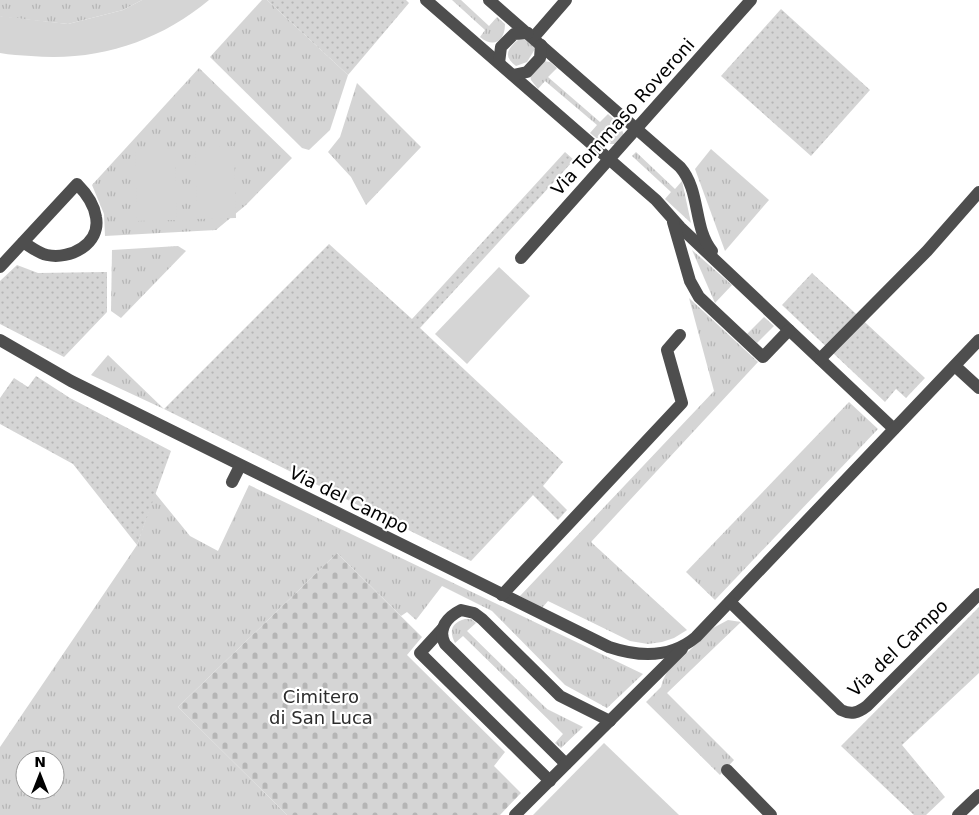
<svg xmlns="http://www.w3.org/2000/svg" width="979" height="815" viewBox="0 0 979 815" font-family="'DejaVu Sans',sans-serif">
<defs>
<pattern id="grass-tufts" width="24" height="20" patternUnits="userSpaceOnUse" patternTransform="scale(1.25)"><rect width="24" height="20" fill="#d5d5d5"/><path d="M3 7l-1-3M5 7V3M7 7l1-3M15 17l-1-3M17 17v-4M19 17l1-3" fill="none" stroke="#b5b5b5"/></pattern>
<pattern id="cemetery-stones" width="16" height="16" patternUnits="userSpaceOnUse" patternTransform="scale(1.25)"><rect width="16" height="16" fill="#d5d5d5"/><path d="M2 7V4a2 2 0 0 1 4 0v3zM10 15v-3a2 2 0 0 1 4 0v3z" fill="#b5b5b5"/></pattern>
<pattern id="park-dots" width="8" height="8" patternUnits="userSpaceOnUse" patternTransform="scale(1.25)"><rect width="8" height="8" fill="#d5d5d5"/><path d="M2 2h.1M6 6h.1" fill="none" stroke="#b5b5b5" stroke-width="1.8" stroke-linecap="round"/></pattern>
</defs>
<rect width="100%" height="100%" fill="#fff"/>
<!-- grass -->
<g fill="url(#grass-tufts)" fill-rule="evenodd">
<polygon points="0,0 142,0 123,10 68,24 3,17 0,16"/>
<polygon points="262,0 267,0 348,75 330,130 309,150 302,148 210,57"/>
<path d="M452 0H461L489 26 497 17 505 24C505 42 493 48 480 37L485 30Z"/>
<path d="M519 39 530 41 535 49 527 62 516 66C503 56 507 49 519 39Z"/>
<polygon points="543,61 550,62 557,68 548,77 600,122 608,114 620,125 624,135 615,144 604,144 590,133 597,125 545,81 538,89 531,80 530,75"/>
<polygon points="199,68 292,158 246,205 216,230 105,236 104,214 92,185"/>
<polygon points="357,83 421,147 366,205 351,177 328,152 340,137"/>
<polygon points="711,149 769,200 725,251 695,169"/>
<polygon points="636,152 675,189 682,181 691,223 665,199 671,192 632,156"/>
<polygon points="178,246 186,251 121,318 111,311 112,250"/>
<polygon points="692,250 732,285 715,303"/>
<polygon points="689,298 758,362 591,542 687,630 674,638 662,642 648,644 630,641 548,601 542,608 520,596 714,391"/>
<polygon points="764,317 774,326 757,343 747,334"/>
<polygon points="108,355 164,409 91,375"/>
<polygon points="849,402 878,429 715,600 686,572"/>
<path d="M249 485 643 674 607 708 565 685 492 611 442 586 416 620 407 612 401 616 337 553 178 707 287 815H0V747L137 545 155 493 190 536 218 551ZM25 760H55V790H25Z"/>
<path d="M465 619H471L476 623 467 631 547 709 583 727 561 748 555 743 563 734 463 636 455 643C449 631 451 623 465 619Z"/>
<polygon points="728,620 741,622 667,693 734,760 720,775 646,702 661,687 663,680 667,672 713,628"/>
</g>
<!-- cemetery -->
<polygon fill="url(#cemetery-stones)" points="337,553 422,637 407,655 505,752 494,766 521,793 500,815 287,815 178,707"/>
<!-- park -->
<g fill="url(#park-dots)">
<polygon points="267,0 406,0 409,3 348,75"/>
<polygon points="781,9 870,90 811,156 721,76"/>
<polygon points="565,152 574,160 420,328 563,462 543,486 567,510 558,520 533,495 471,561 164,409 329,244 412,319"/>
<polygon points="17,265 38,273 107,272 107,312 64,357 0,324 0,281"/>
<polygon points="812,273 925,378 906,398 896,389 885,402 782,305"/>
<polygon points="36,376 70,398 171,451 137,545 73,464 0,424 0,398 14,378 28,387"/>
<polygon points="979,607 979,673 902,745 945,797 926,815 914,815 841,746"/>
</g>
<!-- pitch -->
<g fill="#d5d5d5">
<path d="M142 0H209C159 42 96 62 31 56 21 55 10 55 0 53V16L68 24 123 10Z"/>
<polygon points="234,146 236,218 197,219 195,148"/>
<polygon points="175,148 177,220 137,221 135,149"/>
<polygon points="499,267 530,296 467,364 435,334"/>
<polygon points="604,743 679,815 533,815"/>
</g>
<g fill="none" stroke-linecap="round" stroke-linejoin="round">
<!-- minor -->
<g stroke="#4e4e4e" stroke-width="12">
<polyline points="426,0 656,200 680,227 894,429"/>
<path d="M489 0 680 167C701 191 693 228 712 251"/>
<polyline points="533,38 566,0"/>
<polyline points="499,63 501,47 514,34 528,33"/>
<polyline points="513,75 527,72 540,58 541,45"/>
<polyline points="673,222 690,281 699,297 763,357 789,330"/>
<polyline points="521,258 751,0"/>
<path d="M0 267 77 184C86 193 94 204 96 217 101 244 70 260 47 255 38 253 31 247 23 242"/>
<path d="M0 340 71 381 609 647C639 657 671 658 696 637L979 340"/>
<polyline points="820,359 927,251 979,192"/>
<polyline points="955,366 979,388"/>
<polyline points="232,482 240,466"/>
<polyline points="502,595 682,403 667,350 680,335"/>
<path d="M730 602 841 710C851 715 858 713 867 706L979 594"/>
<polyline points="443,628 420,653 550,781"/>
<path d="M566 764 445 644C437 629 447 617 461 610L474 613 482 619 560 696 610 721"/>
<polyline points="727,770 771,815"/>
<polyline points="515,815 682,649"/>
<polyline points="958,815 979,795"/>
</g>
</g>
<g text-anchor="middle" stroke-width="4.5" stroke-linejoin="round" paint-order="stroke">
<!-- street labels -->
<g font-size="18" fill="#000" stroke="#fff">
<text transform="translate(623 117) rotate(-48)" y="6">Via Tommaso Roveroni</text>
<text transform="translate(349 500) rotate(26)" y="6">Via del Campo</text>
<text transform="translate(898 648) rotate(-44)" y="6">Via del Campo</text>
</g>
<!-- park labels -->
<g font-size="18" fill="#2c2c2c" stroke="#fff">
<text x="321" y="703">Cimitero<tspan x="321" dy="21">di San Luca</tspan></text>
</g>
</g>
<!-- north arrow -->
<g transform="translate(40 775)"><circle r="24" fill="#ffffff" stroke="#999999"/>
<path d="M0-4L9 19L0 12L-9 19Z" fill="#000000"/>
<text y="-8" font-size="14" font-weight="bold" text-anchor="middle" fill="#000000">N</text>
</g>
</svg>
